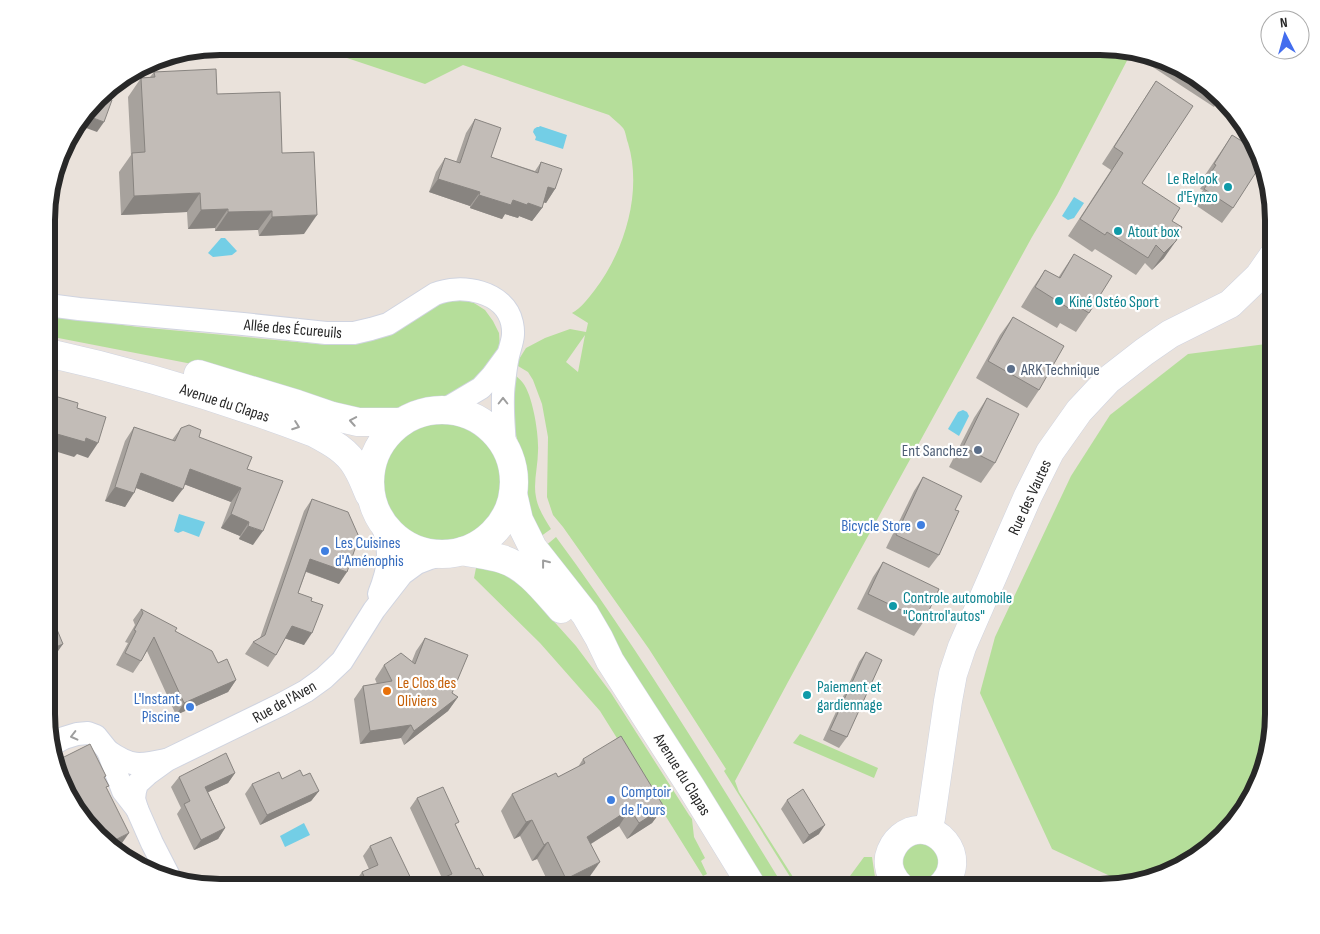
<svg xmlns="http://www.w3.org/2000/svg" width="1320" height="934" viewBox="0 0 1320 934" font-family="'Sofia Sans Condensed',sans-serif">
<rect width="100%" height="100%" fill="#eae2db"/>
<!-- green -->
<g fill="#b5de9a" fill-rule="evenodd">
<path d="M311 46 1111 47 1132 51 1057 195 1032 237 941 403 788 682 735 781 739 792 800 888H797L724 771 726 769 649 649 563 527 553 515 547 497 548 437 542 404 533 380 528 372 518 366 515 375C518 378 521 380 523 383 533 396 539 435 538 451 538 466 533 483 536 497 538 509 545 519 551 529L537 539 526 501 528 473 514 429 511 408 516 364 526 348 545 338 570 329 586 332 588 323 572 313C581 308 587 300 594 291 624 252 643 193 628 143 626 138 626 132 623 128 619 123 613 119 609 115L463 65 425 84ZM585 335 578 372 566 362Z"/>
<polygon points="460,299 474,303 485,310 493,321 499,333 500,349 496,364 454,395 428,398 410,402 390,411 370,415 214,369 187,363 48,336 48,315 138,327 329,345 353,343 440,300"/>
<polygon points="1273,343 1273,725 1264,770 1238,820 1177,870 1123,882 1052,849 980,693 995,637 1071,476 1110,415 1188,354"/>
<circle cx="442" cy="482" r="62"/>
<path d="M556 537C638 648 709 766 782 884L777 888H766L544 547Z"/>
<path d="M476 568C500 569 517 575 531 596L576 646 611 693 689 815 692 819 694 837 705 858 701 861 707 874 703 876 600 711 540 643 474 578Z"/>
<polygon points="800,734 878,768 874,778 793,743"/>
<circle cx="921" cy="862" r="18"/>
<polygon points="864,857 872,857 875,877 881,888 864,888 862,884 855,888 831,888 830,886 850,876"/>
</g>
<!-- water -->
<g fill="#73cee6">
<polygon points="540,126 567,135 563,149 535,140 536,137 533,132 534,129 537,127 539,127"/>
<polygon points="1074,197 1084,203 1074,218 1068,220 1062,216"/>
<polygon points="221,238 225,238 237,251 232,255 213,257 208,253"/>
<polygon points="963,410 967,412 969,416 959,436 948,429 958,412"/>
<polygon points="179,514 205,522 199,537 183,531 178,533 174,531"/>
<polygon points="304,823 310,835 285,847 280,836"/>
</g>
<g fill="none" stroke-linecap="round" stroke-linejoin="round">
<!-- street casing -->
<g stroke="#d0d4e0" stroke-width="24">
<g id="street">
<path d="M48 305 79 309 243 324 326 333H354L371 329 388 324 435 294C461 283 505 291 512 323 515 337 511 343 508 356 506 365 505 374 504 383 501 404 504 426 505 447"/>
<polyline points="444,410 481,388 492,376 506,357"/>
<path d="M379 594C390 566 391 553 382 523"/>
<polyline points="51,745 64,738 77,734 88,733 96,736 108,751 123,791 137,809 152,843 171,880"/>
<path d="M108 751C131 767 139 766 166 760"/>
<polyline points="137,809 134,799 135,791 137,784 149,773 167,760 282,704 306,691 324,678 342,661 374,610 402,574 417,563 430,558 445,554"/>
</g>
</g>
<!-- secondary casing -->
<g stroke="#d0d4e0" stroke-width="29">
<g id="secondary">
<path d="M48 353C139 373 227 400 314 433 331 442 348 451 357 468 362 476 365 485 369 494"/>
<polyline points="198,374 297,404 332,416 358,422 402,422"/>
<circle cx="442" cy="482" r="72"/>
<polyline points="513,494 519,520 533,548 585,614 599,638 610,661 691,787 753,888"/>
<path d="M463 551C476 554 489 555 502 559 526 566 545 591 561 609"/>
<polyline points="927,830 931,818 948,701 953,674 962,647 1006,546 1028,496 1050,452 1079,411 1108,380 1144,352 1170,334 1230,304 1259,276 1273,256"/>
<path d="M902 888C893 880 887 869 889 857 891 849 895 842 901 837 932 812 974 858 939 888"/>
</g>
</g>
<!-- street -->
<use href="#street" stroke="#fff" stroke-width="22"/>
<!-- secondary -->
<use href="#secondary" stroke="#fff" stroke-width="28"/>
</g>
<!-- wall -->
<g fill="#a7a29d">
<polygon points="1150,54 1156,56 1206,82 1220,99 1214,107 1145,62"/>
<polygon points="154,72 217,94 282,153 304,234 259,236 258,230 215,231 215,228 188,229 187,212 121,215 119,172 131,155 128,97 141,78 150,77"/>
<polygon points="1156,81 1142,183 1172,221 1164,258 1152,270 1145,263 1136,275 1095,249 1092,252 1068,236 1111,170 1102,164"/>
<polygon points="475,119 491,157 535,171 541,162 555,189 546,203 543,202 542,208 532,221 519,216 518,218 505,214 502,219 470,208 470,206 429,192 436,172 445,158 456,162 466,133"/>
<polygon points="1232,135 1233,208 1222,223 1194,204 1203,190 1200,189 1206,180 1203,178"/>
<polygon points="1074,254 1089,313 1076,332 1060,323 1057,328 1021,307 1032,289 1045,270 1058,278"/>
<polygon points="1013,317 1039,390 1027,408 976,378 1000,335"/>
<polygon points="987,398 995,463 981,483 949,467 974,418"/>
<polygon points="134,427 172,440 181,428 199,437 247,469 253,545 239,539 240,536 221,528 231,502 184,484 173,502 136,488 125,507 105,501 125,441"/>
<polygon points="923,477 955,510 939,555 929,568 886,548 914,491"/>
<polygon points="312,499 339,584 306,572 298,593 311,601 304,645 285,638 276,655 268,667 245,654 253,642 260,638 304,511"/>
<polygon points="883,562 924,621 914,636 857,609 873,577"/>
<polygon points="141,609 175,631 218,663 236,680 228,692 176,715 147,651 141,661 133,673 116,665 128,643 125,642 135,625 133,620"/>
<polygon points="425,638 452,693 458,697 448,711 404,745 401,738 360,744 354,699 363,686 377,684 375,679 384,665 412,661 416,651"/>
<polygon points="866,652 847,737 839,748 823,740 859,662"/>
<polygon points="583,759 664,807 652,823 627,839 619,826 591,844 588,879 571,888 551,888 537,859 532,861 520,836 514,839 501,811 512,794 558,777 578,767"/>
<polygon points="235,773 228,783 208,792 225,828 218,839 194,850 177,814 181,808 171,787 179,777"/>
<polygon points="282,779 319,791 311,801 260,825 245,794 252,784"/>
<polygon points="417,798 456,826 476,869 488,881 442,878 410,808"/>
<polygon points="787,800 819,834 803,844 781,809"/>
<polygon points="370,846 415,887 358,887 355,882 362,872 369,869 363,856"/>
</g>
<!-- shaded-wall -->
<g fill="#888480">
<polygon points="85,115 104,122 97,132 78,125"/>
<polygon points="438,179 480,192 470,206 429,192"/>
<polygon points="548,187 555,189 546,203 539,201"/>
<polygon points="200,193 187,212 121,215 134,196"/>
<polygon points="479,195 528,203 542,208 532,221 519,216 518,218 505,214 502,219 470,208"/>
<polygon points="228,209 215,228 188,229 201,210"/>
<polygon points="272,211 258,230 215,231 228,212"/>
<polygon points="317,215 304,234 259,236 272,217"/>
<polygon points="1176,241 1164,258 1152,270 1164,253"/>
<polygon points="57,434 86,438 98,443 88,458 77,454 74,457 48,449"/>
<polygon points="48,454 52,455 48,460"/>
<polygon points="190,469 241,488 231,502 181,483"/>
<polygon points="141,473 183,489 173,502 131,486"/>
<polygon points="115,487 134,493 125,507 105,501"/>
<polygon points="231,514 249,522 240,536 221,528"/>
<polygon points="248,526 263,531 253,545 239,539"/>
<polygon points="310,559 347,572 339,584 302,570"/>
<polygon points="292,626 312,633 304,645 284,638"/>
<polygon points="63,644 56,654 48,657 48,650"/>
<polygon points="236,680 228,692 176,715 184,703"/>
<polygon points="458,697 448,711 404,745 414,731"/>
<polygon points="411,725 401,738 360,744 370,731"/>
<polygon points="235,773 228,783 198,797 205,787"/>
<polygon points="319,791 311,801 260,825 267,815"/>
<polygon points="664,807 652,823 627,839 639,823"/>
<polygon points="630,809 619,826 576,853 587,837"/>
<polygon points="532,820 520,836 514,839 526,822"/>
<polygon points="825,825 819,834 803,844 809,835"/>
<polygon points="225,828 218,839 194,850 201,840"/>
<polygon points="129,833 120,846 112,849 107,844"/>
<polygon points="548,842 537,859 532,861 544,845"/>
<polygon points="600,862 588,879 571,888 561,888 566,879"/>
</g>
<!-- building -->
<g fill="#c2bcb7" stroke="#888480">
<polygon points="216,69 217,94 280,92 282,153 314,152 317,215 272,217 272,211 228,212 228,209 201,210 200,193 134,196 132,153 145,152 141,78 155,77 154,72"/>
<polygon points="1156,81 1193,106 1142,183 1180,208 1172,221 1182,227 1176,241 1164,253 1156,245 1148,258 1107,232 1105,235 1080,219 1123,153 1114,147"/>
<polygon points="100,96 112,100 104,122 85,115"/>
<polygon points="475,119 501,128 491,157 538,173 541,162 562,169 555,189 548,187 542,208 528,203 527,205 513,200 511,205 479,195 480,192 438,179 445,158 460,163"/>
<polygon points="1232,135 1256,150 1260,166 1233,208 1204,189 1213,176 1210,174 1216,165 1214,164"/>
<polygon points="1074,254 1112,276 1089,313 1073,303 1070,309 1035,287 1045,270 1060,278"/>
<polygon points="1013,317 1064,346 1039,390 988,361"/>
<polygon points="48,394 78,403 77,408 106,417 98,443 86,438 85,442 57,434 52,455 48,454"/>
<polygon points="987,398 1019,414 995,463 963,447"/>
<polygon points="189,425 201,430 199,437 252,457 247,469 283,481 263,531 248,526 249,522 231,514 241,488 190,469 183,489 141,473 134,493 115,487 134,427 175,441 181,428"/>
<polygon points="923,477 962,496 955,510 959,511 939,555 896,535"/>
<polygon points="312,499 348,512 359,537 347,572 310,559 298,593 312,598 311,601 323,605 312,633 292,626 276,655 253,642 265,635"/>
<polygon points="883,562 939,589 924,621 868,594"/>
<polygon points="48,608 63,644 48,650"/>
<polygon points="141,609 177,628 175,631 212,651 218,663 227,659 236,680 184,703 154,637 141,661 125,653 136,631 134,630 143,613"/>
<polygon points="425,638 468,655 452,693 458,697 414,731 411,725 370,731 363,686 392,681 384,665 401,653 415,664"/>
<polygon points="866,652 882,660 847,737 830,730"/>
<polygon points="621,736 664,807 639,823 630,809 587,837 600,862 566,879 548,842 544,845 532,820 526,822 512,794 556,773 558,777 585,763 583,759"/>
<polygon points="90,744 106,776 104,777 109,786 106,787 129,833 107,844 69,801 56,761"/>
<polygon points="226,753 235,773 205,787 225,828 201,840 184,804 190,801 179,777"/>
<polygon points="300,770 303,776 310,773 319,791 267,815 252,784 279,772 282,779"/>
<polygon points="443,787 459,822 455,824 476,869 479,868 484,877 485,876 488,881 494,883 498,888 422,887 452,874 417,798"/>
<polygon points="803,789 825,825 809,835 787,800"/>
<polygon points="391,837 415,887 369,887 362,872 378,865 370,846"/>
</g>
<!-- one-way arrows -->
<defs><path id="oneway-chevron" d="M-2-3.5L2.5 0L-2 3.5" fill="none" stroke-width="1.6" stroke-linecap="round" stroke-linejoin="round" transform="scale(1.25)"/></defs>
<g stroke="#9e9e9e">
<use href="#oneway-chevron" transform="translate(503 401) rotate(-90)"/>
<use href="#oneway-chevron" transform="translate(353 421) rotate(-170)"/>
<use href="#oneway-chevron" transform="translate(296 426) rotate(20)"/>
<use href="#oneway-chevron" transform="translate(545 563) rotate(-128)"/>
<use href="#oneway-chevron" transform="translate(74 736) rotate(166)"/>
</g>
<!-- markers -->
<g fill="#0f9aa8" stroke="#fff" stroke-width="2">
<circle cx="1228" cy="187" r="5"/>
<circle cx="1118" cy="231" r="5"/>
<circle cx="1059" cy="301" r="5"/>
<circle cx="893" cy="606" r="5"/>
<circle cx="807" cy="695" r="5"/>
</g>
<g fill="#5c6f8a" stroke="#fff" stroke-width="2">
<circle cx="1011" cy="369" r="5"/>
<circle cx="978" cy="450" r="5"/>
</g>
<g fill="#3f7fe0" stroke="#fff" stroke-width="2">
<circle cx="921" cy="525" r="5"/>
<circle cx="325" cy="551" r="5"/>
<circle cx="190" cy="707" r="5"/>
<circle cx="611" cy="800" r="5"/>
</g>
<circle fill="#e8710a" stroke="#fff" stroke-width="2" cx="387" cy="691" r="5"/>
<g text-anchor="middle" stroke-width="4.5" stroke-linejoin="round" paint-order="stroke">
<!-- culture labels -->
<g font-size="16" fill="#0d838f" stroke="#fff" text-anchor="start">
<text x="1218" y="184" text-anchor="end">Le Relook<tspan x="1218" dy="18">d'Eynzo</tspan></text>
<text x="1128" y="237">Atout box</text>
<text x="1069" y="307">Kiné Ostéo Sport</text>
<text x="903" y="603">Controle automobile<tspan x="903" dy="18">"Control'autos"</tspan></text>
<text x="817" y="692">Paiement et<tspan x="817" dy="18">gardiennage</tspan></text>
</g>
<!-- street labels -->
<g font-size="16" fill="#282828" stroke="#fff">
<text transform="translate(293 328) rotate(5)" y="6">Allée des Écureuils</text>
<text transform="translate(225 402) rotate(18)" y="6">Avenue du Clapas</text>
<text transform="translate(1029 497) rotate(-65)" y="6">Rue des Vautes</text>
<text transform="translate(284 701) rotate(-29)" y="6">Rue de l'Aven</text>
<text transform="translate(683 774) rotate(58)" y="6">Avenue du Clapas</text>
</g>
<!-- service labels -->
<g font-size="16" fill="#4e5e75" stroke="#fff" text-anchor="start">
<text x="1021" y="375">ARK Technique</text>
<text x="968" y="456" text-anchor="end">Ent Sanchez</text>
</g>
<!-- shop labels -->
<g font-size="16" fill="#366cbe" stroke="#fff" text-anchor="end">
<text x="911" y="531">Bicycle Store</text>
<text x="335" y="548" text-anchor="start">Les Cuisines<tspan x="335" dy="18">d'Aménophis</tspan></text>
<text x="180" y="704">L'Instant<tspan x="180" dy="18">Piscine</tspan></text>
<text x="621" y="797" text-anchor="start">Comptoir<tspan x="621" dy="18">de l'ours</tspan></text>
</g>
<!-- food labels -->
<g font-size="16" fill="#c56008" stroke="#fff" text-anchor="start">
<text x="397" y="688">Le Clos des<tspan x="397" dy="18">Oliviers</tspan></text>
</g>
</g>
<!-- crop -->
<path d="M0 0H1320V934H0ZM220 55H1100A165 165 0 0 1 1265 220V714A165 165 0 0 1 1100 879H220A165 165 0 0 1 55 714V220A165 165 0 0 1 220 55Z" fill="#fff" fill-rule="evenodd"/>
<path fill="none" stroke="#282828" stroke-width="6" d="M220 55H1100A165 165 0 0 1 1265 220V714A165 165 0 0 1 1100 879H220A165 165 0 0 1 55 714V220A165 165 0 0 1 220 55Z"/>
<!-- north arrow -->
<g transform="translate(1285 35) rotate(354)"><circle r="24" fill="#ffffff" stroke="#a9a9a9"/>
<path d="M0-4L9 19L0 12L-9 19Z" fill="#436dee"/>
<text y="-8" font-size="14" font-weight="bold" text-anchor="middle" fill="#282828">N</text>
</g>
</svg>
